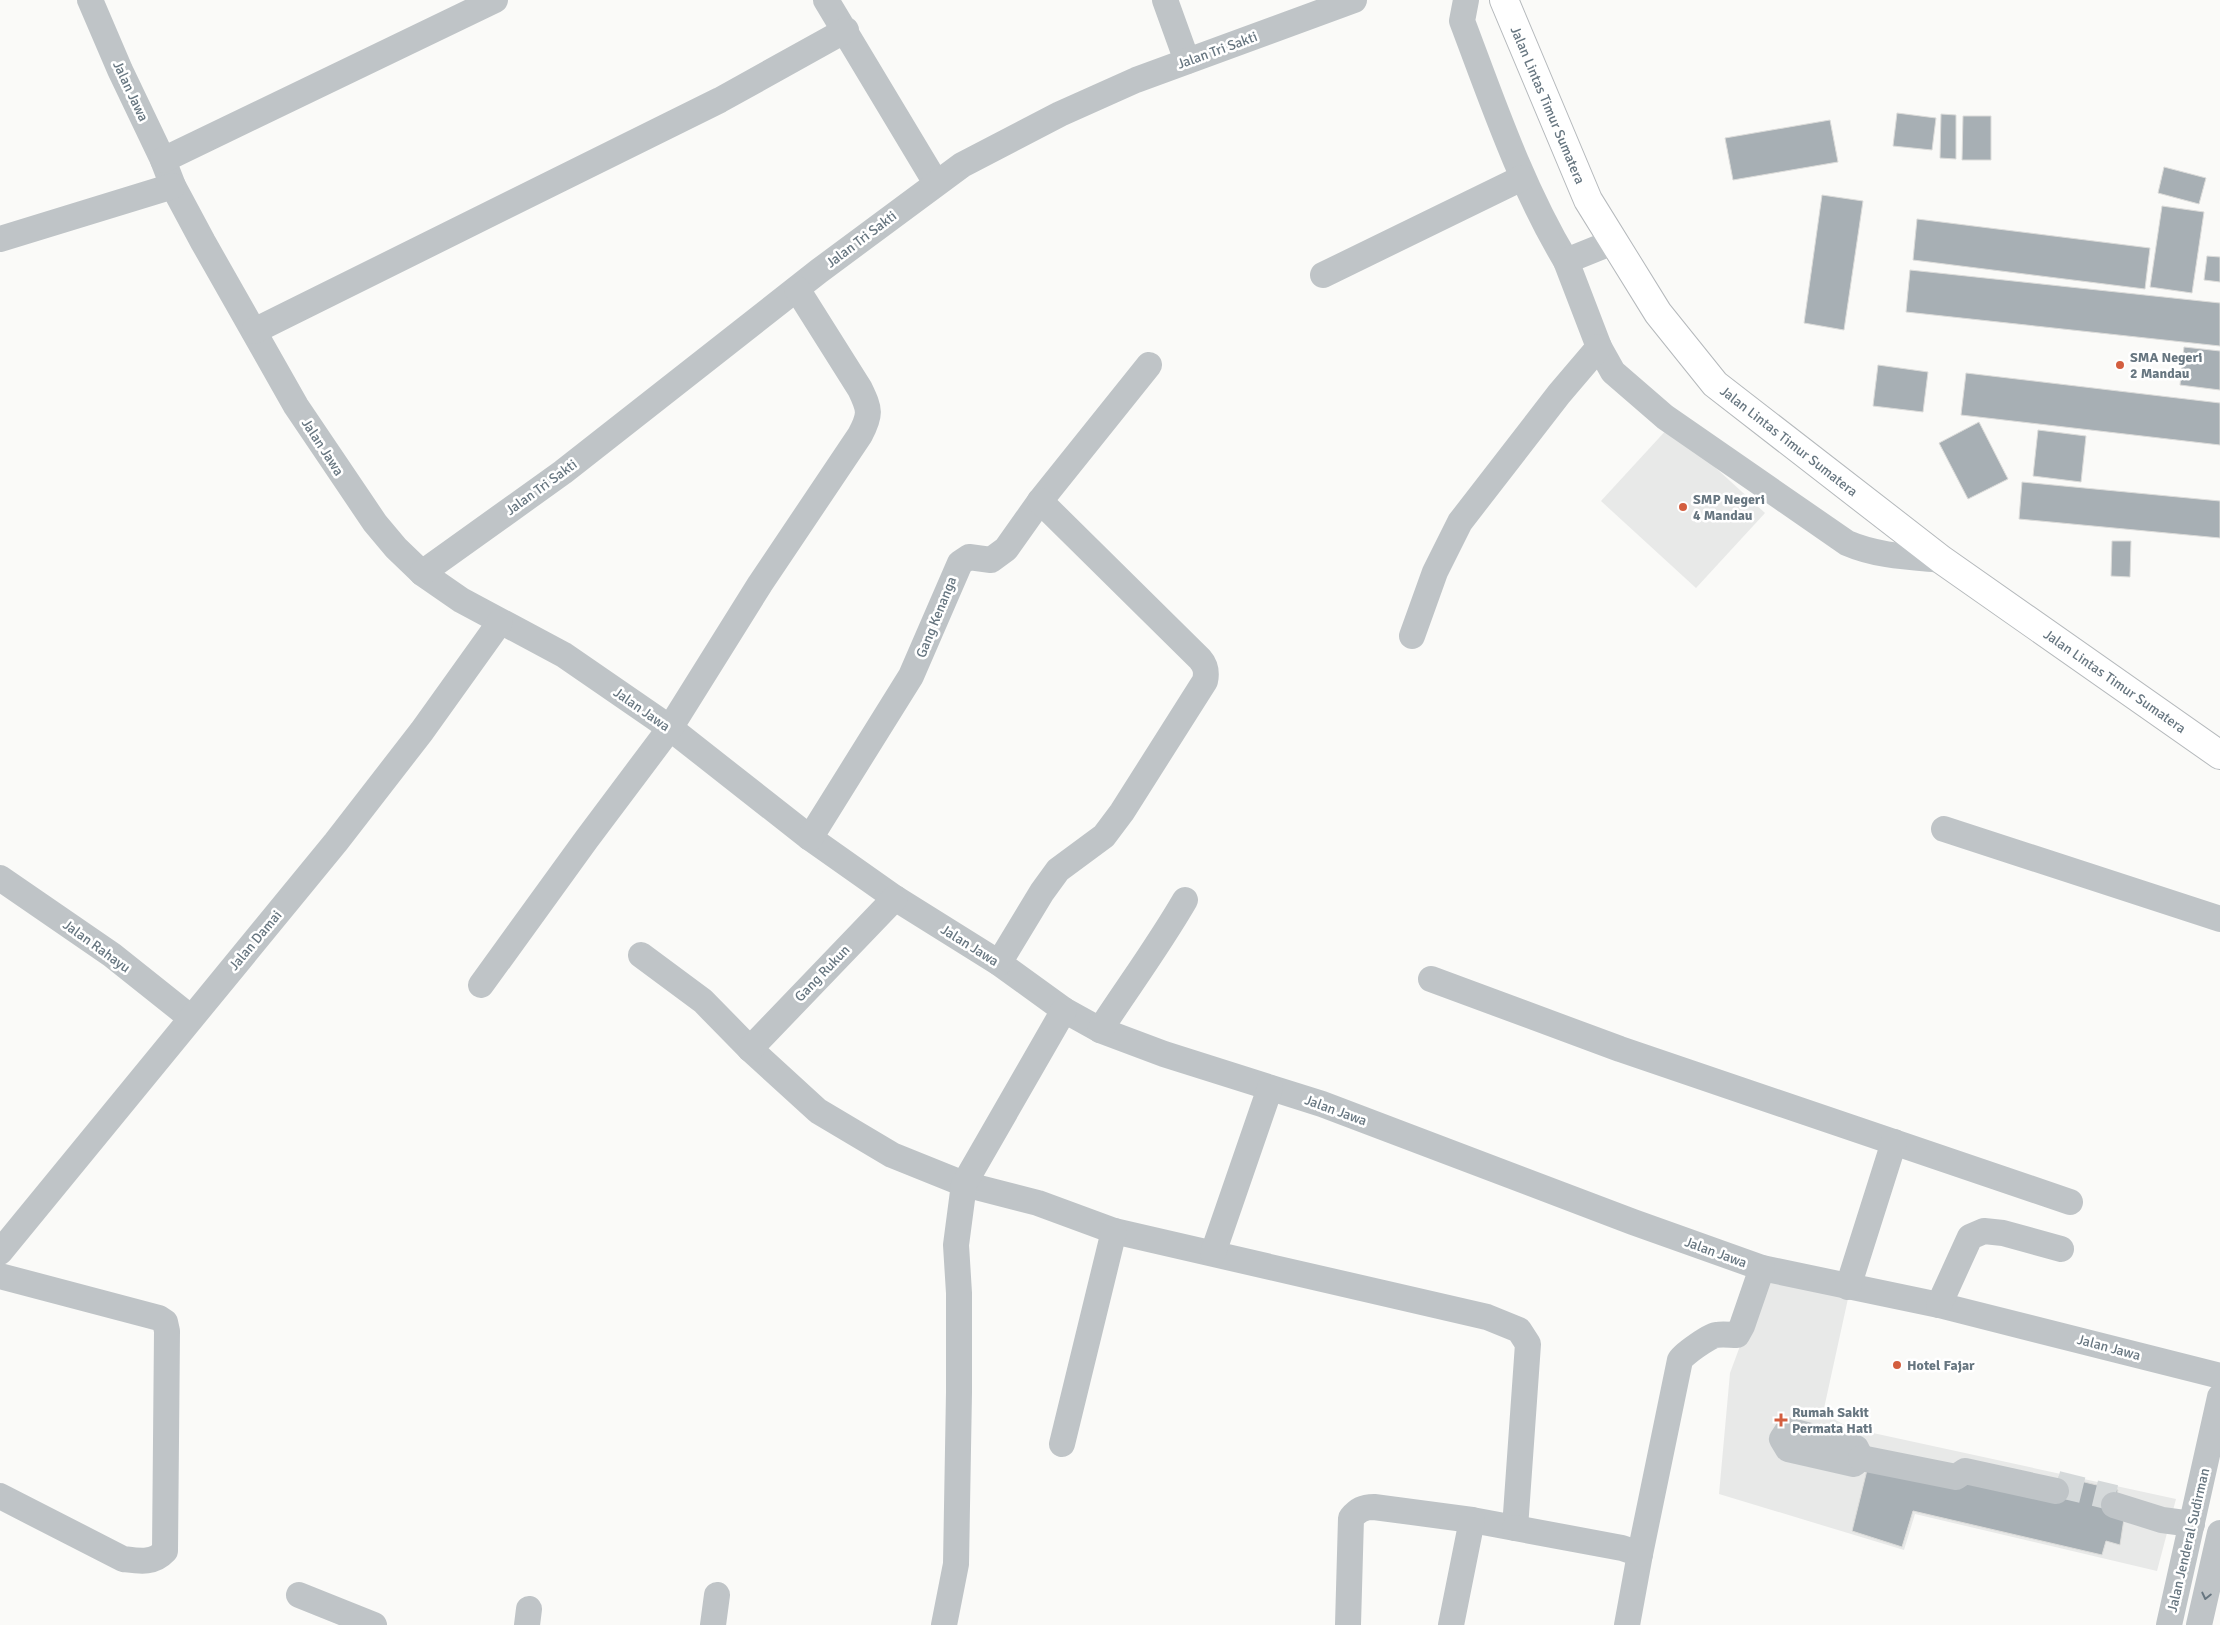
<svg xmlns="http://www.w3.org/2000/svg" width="2220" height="1625" viewBox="0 0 2220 1625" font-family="Signika,sans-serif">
<rect width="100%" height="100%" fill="#fafaf8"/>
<!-- built -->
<g fill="#e8e9e8">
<polygon points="1670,426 1765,513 1696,588 1601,501"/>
<polygon points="1766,1276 1849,1294 1823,1413 1850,1428 2176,1499 2157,1571 1915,1514 1904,1550 1719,1494 1730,1373"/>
</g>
<!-- building -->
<g fill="#a7afb4" stroke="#dcdcda">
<polygon points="1897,113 1936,118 1932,150 1893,146"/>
<polygon points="1941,114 1956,115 1956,159 1940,158"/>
<polygon points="1963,116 1991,116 1991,160 1962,160"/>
<polygon points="1830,120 1838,162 1733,180 1725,138"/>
<polygon points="2164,167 2206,178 2199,204 2158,193"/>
<polygon points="1822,195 1863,201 1844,330 1804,323"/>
<polygon points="2162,206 2204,212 2192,293 2150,287"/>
<polygon points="1917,219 2150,248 2145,289 1913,260"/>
<polygon points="2207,256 2220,257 2220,282 2204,280"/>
<polygon points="1910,270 2220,303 2220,346 1906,312"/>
<polygon points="2184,347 2220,351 2220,390 2180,385"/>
<polygon points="1878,365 1928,372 1923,412 1873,406"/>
<polygon points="1966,373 2220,403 2220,445 1961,415"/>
<polygon points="1979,422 2008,479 1968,499 1939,443"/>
<polygon points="2038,430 2086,436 2081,482 2033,476"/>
<polygon points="2022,482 2220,501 2220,538 2019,519"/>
<polygon points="2112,541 2131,541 2130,577 2111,576"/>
<polygon points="1868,1466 2055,1497 2059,1476 2118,1490 2114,1505 2124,1519 2120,1545 2106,1541 2102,1555 1913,1511 1902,1547 1852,1531"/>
</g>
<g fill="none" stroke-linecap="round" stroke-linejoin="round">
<!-- minor-tunnel -->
<polyline stroke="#d5d9da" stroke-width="26" stroke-dasharray="26 13" stroke-linecap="butt" points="2057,1484 2115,1498"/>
<!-- highway casing -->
<g stroke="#b5b9bc" stroke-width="30">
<polyline id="highway" points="1504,0 1588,200 1658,313 1715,384 1942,560 2220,755"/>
</g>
<!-- minor -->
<g stroke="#bfc4c7" stroke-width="26">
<polyline points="90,0 120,70 163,160 173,186 203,242 296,406 375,523 396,548 422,573 461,600 564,655 670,728 810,838 895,898 999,963 1064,1010 1100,1030 1164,1054 1322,1104 1633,1222 1762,1268 1939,1305 2220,1376"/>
<polyline points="826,0 936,183"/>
<polyline points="1165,0 1187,61"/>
<path d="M1466 0 1462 21C1493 103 1521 186 1566 261"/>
<polyline points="163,160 495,0"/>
<polyline points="0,239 173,186"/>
<path d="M1613 242 1566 261 1599 347 1613 372 1665 417 1847 543C1877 556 1909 557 1942 560"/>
<polyline points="1323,275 1522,178"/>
<polyline points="254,331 720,100 846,30"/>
<polyline points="422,573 563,472 819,271 962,165 1060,114 1136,80 1354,0"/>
<polyline points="1412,636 1435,572 1460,522 1559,394 1599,347"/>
<polyline points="1944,829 2220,919"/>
<polyline points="810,838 911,676 960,563 969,557 991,560 1006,549 1040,501 1149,365"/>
<polyline points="0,878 112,955 191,1018"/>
<path d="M641 955 703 1001 750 1049 818 1111 892 1155 964 1184 1038 1203 1114 1231 1487 1317 1519 1330 1528 1344 1515 1528 1472 1520 1374 1507C1363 1507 1358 1510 1351 1518L1348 1625"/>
<path d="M999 963 1042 892 1058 870 1104 836 1122 812 1205 681C1207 672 1206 666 1200 659L1040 501"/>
<polyline points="1431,979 1620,1049 2070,1202"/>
<path d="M481 985 586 840 670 728 760 584 860 435C871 414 870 410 860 389L797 289"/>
<path d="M1100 1030C1128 987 1159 945 1185 900"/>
<polyline points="750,1049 895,898"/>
<polyline points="0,1252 336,842 422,731 500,622"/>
<polyline points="1213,1253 1270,1088"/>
<path d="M0 1276 159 1318 165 1322 167 1331 165 1551C153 1564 139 1561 123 1559L0 1496"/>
<polyline points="1848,1287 1894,1142"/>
<polyline points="1939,1305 1970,1237 1984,1231 2003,1233 2061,1249"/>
<polygon points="1788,1430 1856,1448 1861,1458 1854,1464 1788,1449 1782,1439"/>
<polyline points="1062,1444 1114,1231"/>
<polyline points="1861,1458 1956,1477 1965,1471 2056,1491"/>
<polyline points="2114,1505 2162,1520 2192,1524"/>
<polyline points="1515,1528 1622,1548 1640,1554 1627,1625"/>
<path d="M1640 1554 1680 1360C1682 1355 1711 1335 1716 1335 1723 1334 1730 1335 1737 1335L1742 1326 1762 1268"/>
<polyline points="299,1595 374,1625"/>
<polyline points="527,1625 529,1609"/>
<polyline points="713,1625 717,1595"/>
<polyline points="944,1625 956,1564 959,1392 959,1293 956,1245 964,1184 1064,1010"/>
<polyline points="1451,1625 1472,1520"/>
<polyline points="2169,1625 2220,1397"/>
<polyline points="2199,1625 2220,1533"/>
</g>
<!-- highway -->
<use href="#highway" stroke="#fff" stroke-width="28"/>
</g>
<!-- one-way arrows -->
<defs><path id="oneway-chevron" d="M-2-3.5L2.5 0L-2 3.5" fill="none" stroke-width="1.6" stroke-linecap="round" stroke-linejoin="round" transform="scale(1.25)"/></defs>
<use stroke="#677680" href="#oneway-chevron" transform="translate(2206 1596) rotate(103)"/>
<!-- markers -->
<g fill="#d35e3f" stroke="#fff" stroke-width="2">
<circle cx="2120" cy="365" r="5"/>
<circle cx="1683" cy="507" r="5"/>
<circle cx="1897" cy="1365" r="5"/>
<path d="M1778.5 1412.5h5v5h5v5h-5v5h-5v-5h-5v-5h5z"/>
</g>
<g text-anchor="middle" stroke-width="5" stroke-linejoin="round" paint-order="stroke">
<!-- street labels -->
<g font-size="14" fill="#677680" stroke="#fff">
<text transform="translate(1217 50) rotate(-20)" y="5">Jalan Tri Sakti</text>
<text transform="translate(131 91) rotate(65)" y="5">Jalan Jawa</text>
<text transform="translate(1548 105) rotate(67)" y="5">Jalan Lintas Timur Sumatera</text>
<text transform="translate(861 239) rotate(-37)" y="5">Jalan Tri Sakti</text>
<text transform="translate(1789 441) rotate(38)" y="5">Jalan Lintas Timur Sumatera</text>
<text transform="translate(323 447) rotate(57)" y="5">Jalan Jawa</text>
<text transform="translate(541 487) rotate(-36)" y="5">Jalan Tri Sakti</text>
<text transform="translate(936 617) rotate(-68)" y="5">Gang Kenanga</text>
<text transform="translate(2115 681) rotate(35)" y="5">Jalan Lintas Timur Sumatera</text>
<text transform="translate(642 709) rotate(35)" y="5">Jalan Jawa</text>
<text transform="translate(255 940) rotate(-50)" y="5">Jalan Damai</text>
<text transform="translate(970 945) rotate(32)" y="5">Jalan Jawa</text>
<text transform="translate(97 946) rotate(36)" y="5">Jalan Rahayu</text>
<text transform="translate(822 973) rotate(-46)" y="5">Gang Rukun</text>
<text transform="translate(1336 1110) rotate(20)" y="5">Jalan Jawa</text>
<text transform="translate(1716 1252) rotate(20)" y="5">Jalan Jawa</text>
<text transform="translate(2109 1347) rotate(15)" y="5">Jalan Jawa</text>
<text transform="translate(2188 1540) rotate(-77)" y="5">Jalan Jenderal Sudirman</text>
</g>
<!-- poi labels -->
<g font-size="14" font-weight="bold" fill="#677680" stroke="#fff" text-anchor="start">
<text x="2130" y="362">SMA Negeri<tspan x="2130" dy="16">2 Mandau</tspan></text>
<text x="1693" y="504">SMP Negeri<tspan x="1693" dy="16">4 Mandau</tspan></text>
<text x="1907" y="1370">Hotel Fajar</text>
<text x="1792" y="1417">Rumah Sakit<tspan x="1792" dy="16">Permata Hati</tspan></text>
</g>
</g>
</svg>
